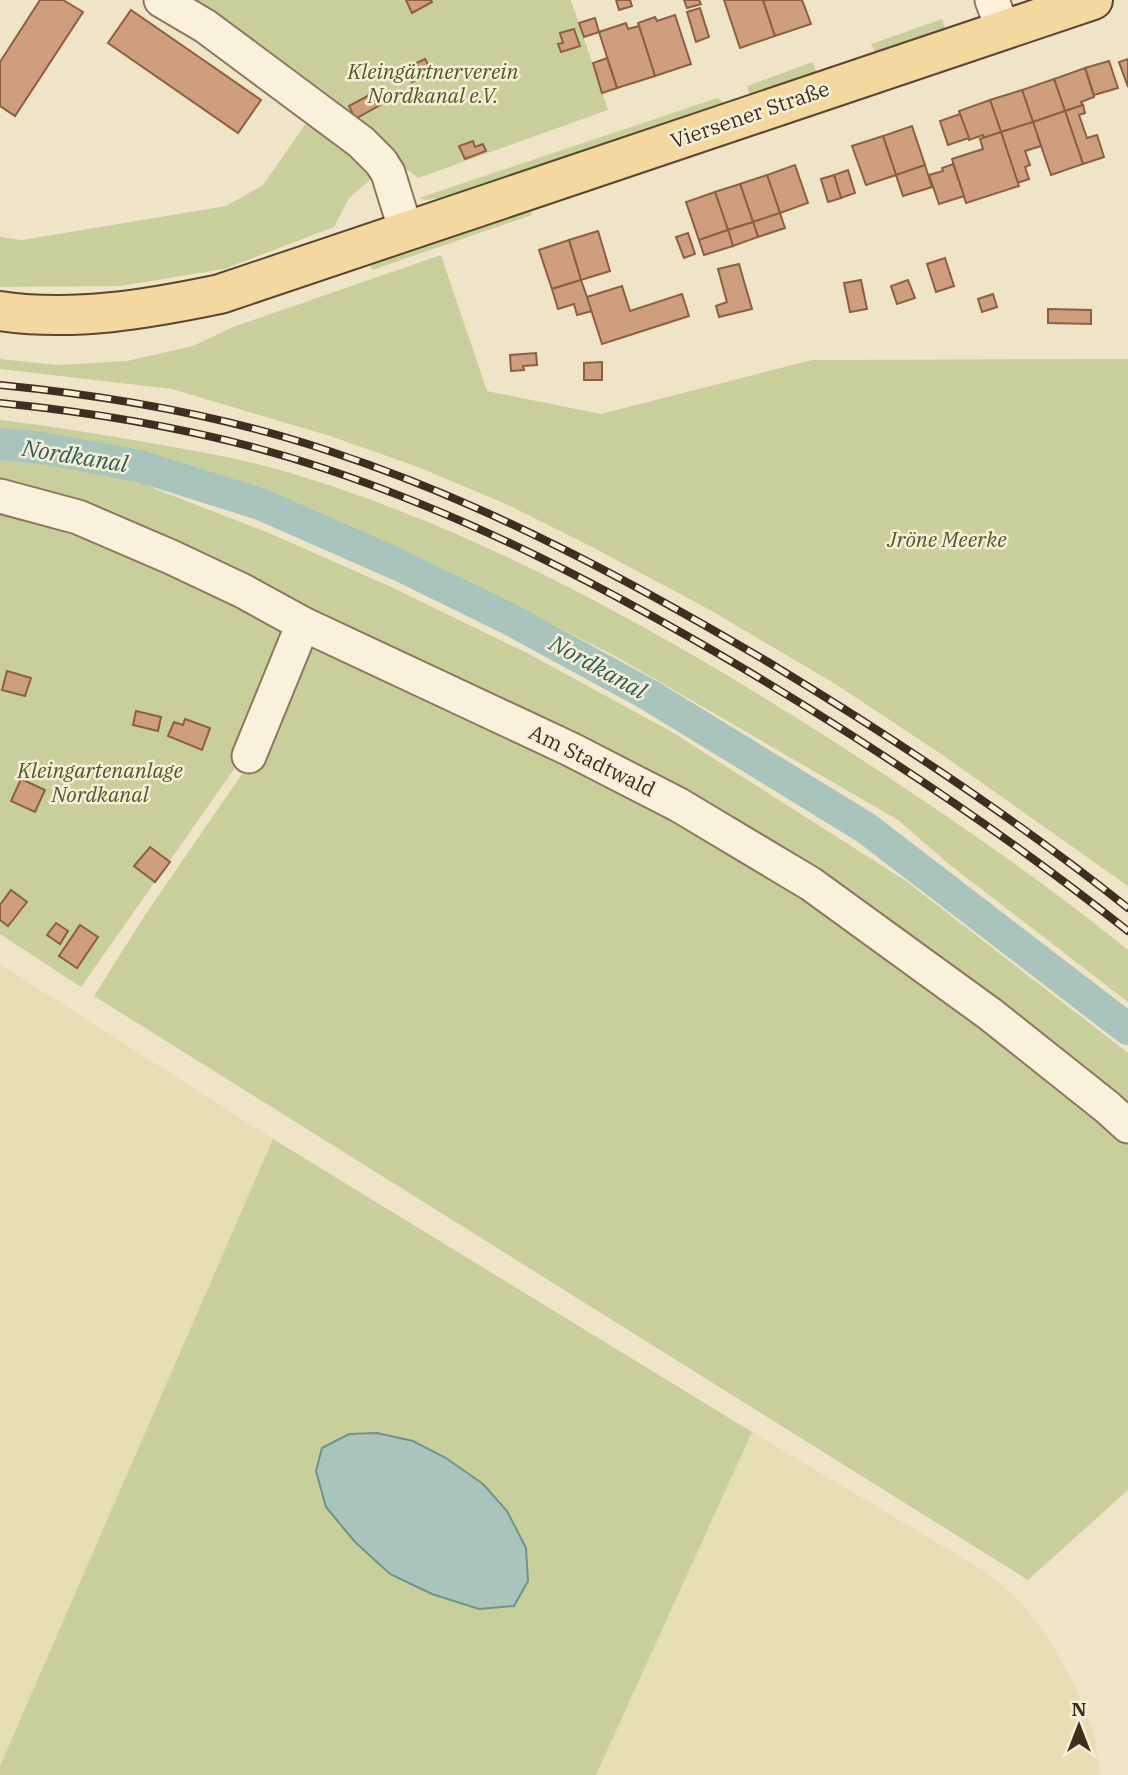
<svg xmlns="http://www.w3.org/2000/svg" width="1128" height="1775" viewBox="0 0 1128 1775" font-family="'IBM Plex Serif',serif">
<rect width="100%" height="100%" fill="#f0e4c8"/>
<!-- farmland -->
<g fill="#e6deb5">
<polygon points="0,964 273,1139 0,1766"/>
<polygon points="752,1432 983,1570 1016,1597 1047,1635 1075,1686 1094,1734 1100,1775 596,1775"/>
</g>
<!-- green -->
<g fill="#c9cf9b">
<polygon points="189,0 571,0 608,110 418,178"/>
<polygon points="942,19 947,33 877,57 871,44"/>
<polygon points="813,62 818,77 751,99 747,86"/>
<polygon points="717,98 730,107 477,192 426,200 419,198"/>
<polygon points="309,119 377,174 349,198 334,227 224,269 121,286 0,287 0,237 22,240 226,206 263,185"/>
<polygon points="529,206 532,215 372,270 369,261"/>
<polygon points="441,255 487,391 601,414 812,360 1128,359 1128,886 941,754 837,685 710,610 592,547 508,505 418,467 330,436 172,389 0,369 0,359 57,365 127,361 193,346 233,327"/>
<path d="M0 420C51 426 100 434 151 443 196 451 243 459 287 472 493 533 691 648 870 765 958 823 1046 883 1128 950V1002L950 865 898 820 615 656 411 553 219 475 138 455 47 439 0 434Z"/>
<polygon points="0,455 48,460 131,476 153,488 269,533 389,586 529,654 672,732 906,881 1128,1053 1128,1116 850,902 0,490"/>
<polygon points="0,504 71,522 289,629 244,755 81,987 0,934"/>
<polygon points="327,643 460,706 806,889 1128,1139 1128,1490 1028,1580 94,996 145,915 253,758 308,650"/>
<polygon points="273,1139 752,1432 596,1775 0,1775 0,1766"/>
</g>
<!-- water -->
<polygon fill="#a9c4bc" stroke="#6f938a" stroke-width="2" points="377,1433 413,1441 446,1458 483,1484 507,1511 526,1548 528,1581 514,1606 479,1609 432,1594 390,1574 355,1542 326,1507 316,1471 322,1448 349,1434"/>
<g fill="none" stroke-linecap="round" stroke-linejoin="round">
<!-- canal -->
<polyline stroke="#a9c4bc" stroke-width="32" points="0,444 42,448 139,466 260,504 399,565 513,621 649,695 866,828 1128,1029"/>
</g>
<!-- building -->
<g fill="#cf9f7d" stroke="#8d5f41" stroke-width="2">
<polygon points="40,0 63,0 83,12 15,116 0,106 0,62"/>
<polygon points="406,0 431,0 432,2 412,13"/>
<polygon points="616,0 630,0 632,6 619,10"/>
<polygon points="684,0 699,0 701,4 687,8"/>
<polygon points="724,0 763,0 775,36 740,48"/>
<polygon points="763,0 802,0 811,24 775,36"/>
<polygon points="700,8 709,37 696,42 687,12"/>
<polygon points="131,10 261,100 238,133 108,43"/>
<polygon points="675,15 691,64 655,76 638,23 655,17 657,21"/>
<polygon points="595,18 599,32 584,37 579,23"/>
<polygon points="626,23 628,29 639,26 655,76 617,88 599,32"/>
<polygon points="574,29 580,46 561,52 558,44 563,43 560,33"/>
<polygon points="607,58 617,88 602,93 593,63"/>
<polygon points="425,59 432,71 412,82 409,76 416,72 412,65"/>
<polygon points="1128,59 1128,87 1119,62"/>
<polygon points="1109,61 1118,88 1094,95 1085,68"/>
<polygon points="1085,68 1094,97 1081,102 1083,105 1065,111 1054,79"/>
<polygon points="1054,79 1065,111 1033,122 1022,90"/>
<polygon points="1022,90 1033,122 1001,132 990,100"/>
<polygon points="373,93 380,105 355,119 349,106"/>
<polygon points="990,100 1001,132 984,138 983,135 969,140 959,111"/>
<polygon points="1083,105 1085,113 1079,115 1087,138 1097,135 1104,157 1083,164 1065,111"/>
<polygon points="1065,111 1083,164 1051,175 1033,122"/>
<polygon points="960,114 969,138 948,145 940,121"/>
<polygon points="1033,122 1041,146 1025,151 1030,165 1025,167 1029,179 1017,183 1001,132"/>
<polygon points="912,126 925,165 896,175 883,136"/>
<polygon points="1001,132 1019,186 966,203 952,159 983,149 980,139"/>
<polygon points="883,136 896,175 866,185 852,146"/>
<polygon points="473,141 475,147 483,144 486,151 465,159 459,146"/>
<polygon points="953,164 964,196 939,204 929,175 943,171 942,168"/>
<polygon points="795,165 808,203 780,213 767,175"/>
<polygon points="925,165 932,187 903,196 896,175"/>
<polygon points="848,170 855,193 841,198 834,175"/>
<polygon points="767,175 780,213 753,222 740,184"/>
<polygon points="834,175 841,198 828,202 821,179"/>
<polygon points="740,184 753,222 728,230 715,192"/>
<polygon points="715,192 728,230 699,240 686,202"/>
<polygon points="780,213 785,228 758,237 753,222"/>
<polygon points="753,222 758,237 733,246 728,230"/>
<polygon points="728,230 733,246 704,255 699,240"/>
<polygon points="598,231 610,271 581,280 569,240"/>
<polygon points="688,233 695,254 684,258 676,237"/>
<polygon points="569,240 581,280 552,289 539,250"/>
<polygon points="945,258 954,286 936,292 927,264"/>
<polygon points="739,264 752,309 719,317 716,306 727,302 718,269"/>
<polygon points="581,280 592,311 577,315 574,304 558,309 552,289"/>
<polygon points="861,280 867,309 850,312 844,283"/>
<polygon points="908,280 915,298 897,304 891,286"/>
<polygon points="622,286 630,311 682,294 689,316 602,344 587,297"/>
<polygon points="993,294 997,307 982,312 978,299"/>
<polygon points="1048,309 1091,310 1091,324 1048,323"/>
<polygon points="536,353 537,365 523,366 524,370 511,371 510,355"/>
<polygon points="602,362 602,380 584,380 584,363"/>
<polygon points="7,671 31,678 25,696 2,690"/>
<polygon points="136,711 161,717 158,731 133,725"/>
<polygon points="185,719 210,728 202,750 168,736 174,722 183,725"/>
<polygon points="21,779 45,790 35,812 11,801"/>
<polygon points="150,847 170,862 155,882 134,866"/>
<polygon points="11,890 27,902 8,926 0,920 0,905"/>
<polygon points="56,923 68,931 60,944 47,935"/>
<polygon points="80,925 98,937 77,968 59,956"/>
</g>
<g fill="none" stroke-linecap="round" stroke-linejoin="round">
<!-- minor casing -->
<g stroke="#8d765c" stroke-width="37">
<g id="minor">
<polyline points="161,0 205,26 361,142 381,162 388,173 406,231"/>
<polyline points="992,0 1003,30"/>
<polyline points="0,496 78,517 171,557 243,591 303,624 570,749 679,805 811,884 990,1014 1107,1107 1128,1126"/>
<polyline points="249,756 303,624"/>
</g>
</g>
<!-- major casing -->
<g stroke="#5b4430" stroke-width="42">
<path id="major" d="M0 311C74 322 148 309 220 294L1093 0"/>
</g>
<!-- minor -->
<use href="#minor" stroke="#faf1dc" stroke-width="33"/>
<!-- major -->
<use href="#major" stroke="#f3d9a0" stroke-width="38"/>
<!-- rail casing -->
<g stroke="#3d2e20" stroke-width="8">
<g id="rail">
<path d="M0 385C111 396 222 415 329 451 485 502 631 581 773 665 895 739 1016 819 1128 908"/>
<path d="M0 403C109 414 219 433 323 468 472 517 611 590 746 670 878 749 1007 835 1128 931"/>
</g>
</g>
<!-- rail -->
<use href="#rail" stroke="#f7eed8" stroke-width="5" stroke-dasharray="16" stroke-linecap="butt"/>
</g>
<g text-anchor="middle" stroke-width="5" stroke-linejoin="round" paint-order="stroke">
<!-- park labels -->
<g font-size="21" font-style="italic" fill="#4d5a26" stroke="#f7eed8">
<text x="433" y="79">Kleingärtnerverein<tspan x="433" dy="24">Nordkanal e.V.</tspan></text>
<text x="947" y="547">Jröne Meerke</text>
<text x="100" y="778">Kleingartenanlage<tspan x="100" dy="24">Nordkanal</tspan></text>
</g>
<!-- street labels -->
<g font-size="21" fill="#3d2e20" stroke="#f7eed8">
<text transform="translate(750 115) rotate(-19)" y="7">Viersener Straße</text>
<text transform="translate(592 761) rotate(26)" y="7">Am Stadtwald</text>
</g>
<!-- water labels -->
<g font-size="23" font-style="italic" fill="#2f5d5a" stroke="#f7eed8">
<text transform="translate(75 456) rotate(9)" y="8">Nordkanal</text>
<text transform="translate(598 667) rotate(29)" y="8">Nordkanal</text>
</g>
</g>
<!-- north arrow -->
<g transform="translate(1079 1726)" stroke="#f7eed8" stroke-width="5" paint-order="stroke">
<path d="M0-5L12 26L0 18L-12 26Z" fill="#3d2e20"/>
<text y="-10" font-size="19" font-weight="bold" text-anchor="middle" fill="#3d2e20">N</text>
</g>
</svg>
